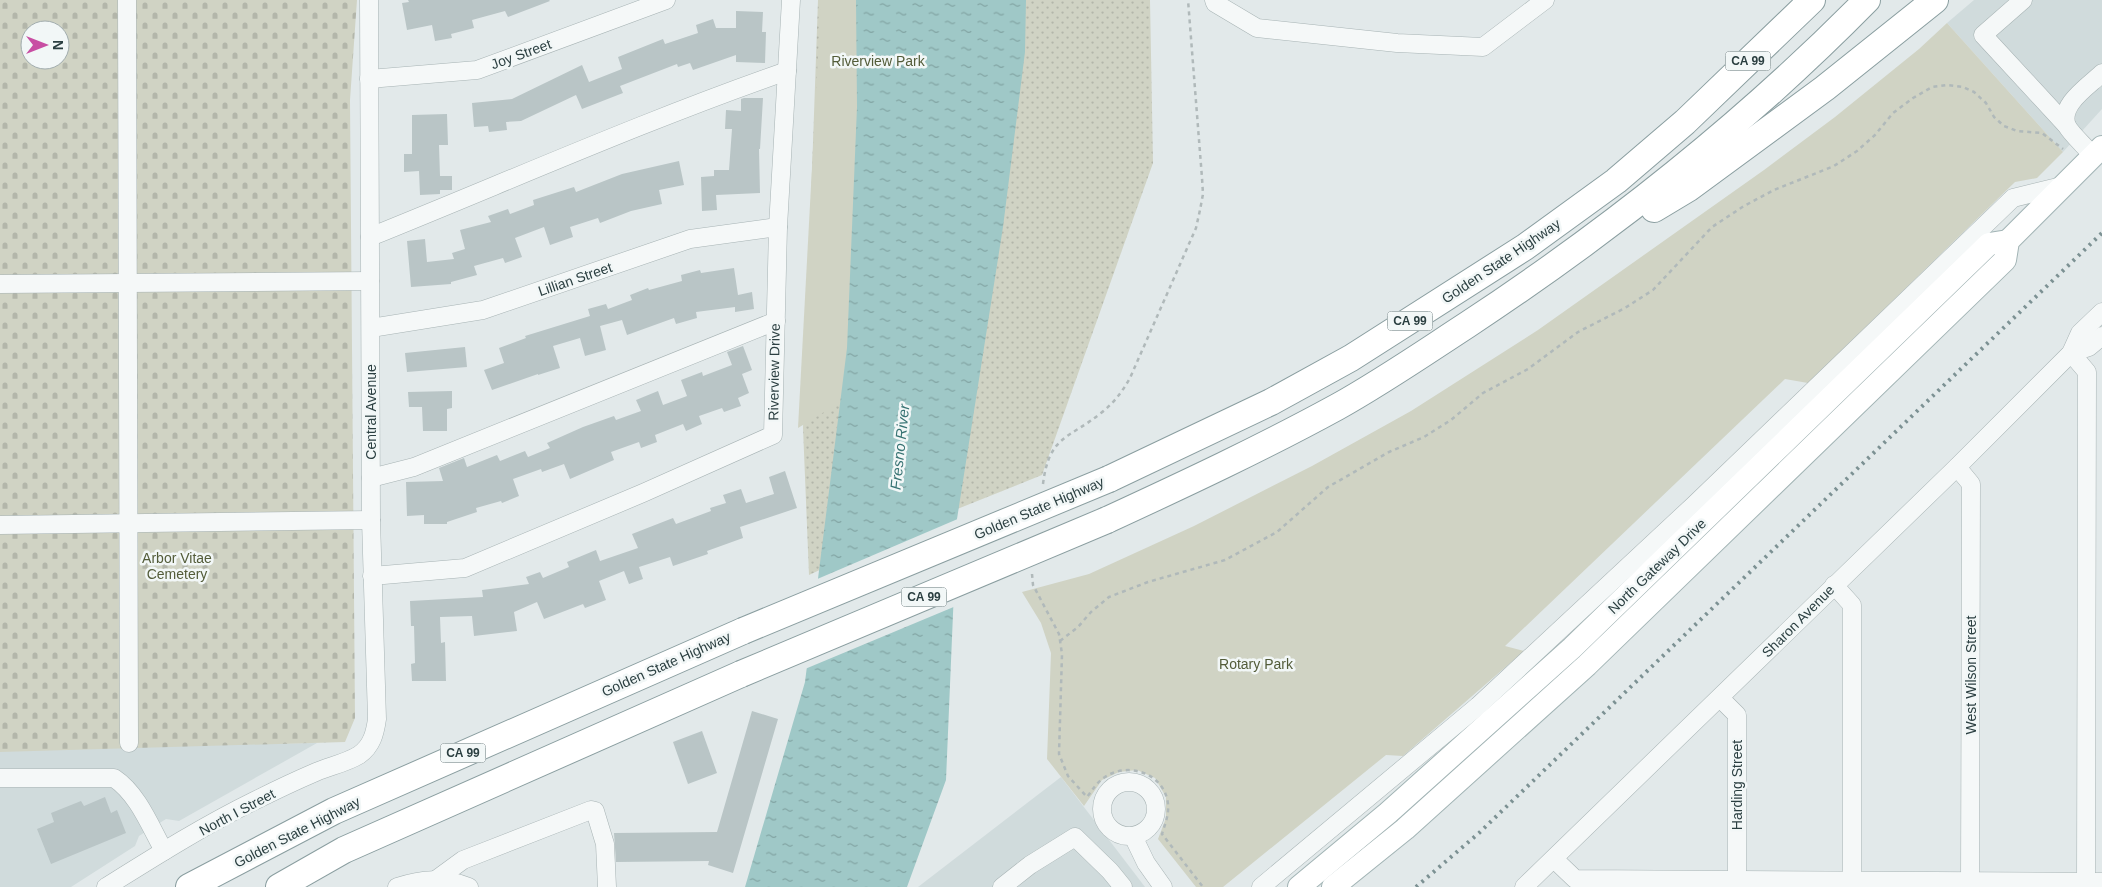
<svg xmlns="http://www.w3.org/2000/svg" width="2102" height="887" viewBox="0 0 2102 887" font-family="Helvetica,sans-serif">
<defs>
<pattern id="grass-dots" width="8" height="8" patternUnits="userSpaceOnUse" patternTransform="scale(1.25)"><rect width="8" height="8" fill="#d0d3c4"/><path d="M2 2h.1M6 6h.1" fill="none" stroke="#b3b6aa" stroke-width="1.8" stroke-linecap="round"/></pattern>
<pattern id="cemetery-stones" width="16" height="16" patternUnits="userSpaceOnUse" patternTransform="scale(1.25)"><rect width="16" height="16" fill="#d0d3c4"/><path d="M2 7V4a2 2 0 0 1 4 0v3zM10 15v-3a2 2 0 0 1 4 0v3z" fill="#b3b6aa"/></pattern>
<pattern id="water-ripples" width="26" height="14" patternUnits="userSpaceOnUse" patternTransform="scale(1.25)"><rect width="26" height="14" fill="#9fc8c7"/><path d="M2 4q2-2 4 0t4 0M15 11q2-2 4 0t4 0" fill="none" stroke="#82a4a3"/></pattern>
</defs>
<rect width="100%" height="100%" fill="#e2e9ea"/>
<!-- built -->
<g fill="#d0dbdc">
<polygon points="1974,0 2102,0 2102,109 2063,152 1947,23"/>
<polygon points="317,743 179,821 166,819 139,836 135,846 71,887 0,887 0,748"/>
<polygon points="1061,777 1145,887 918,887"/>
</g>
<!-- grass -->
<polygon fill="url(#grass-dots)" points="818,0 1150,0 1153,163 1042,475 905,530 809,575 803,428"/>
<!-- cemetery -->
<path fill="url(#cemetery-stones)" fill-rule="evenodd" d="M0 0H357L350 100 355 718 345 742 0 752ZM30 30H60V60H30Z"/>
<!-- park -->
<g fill="#d0d3c4">
<polygon points="821,0 940,0 842,401 798,428"/>
<polygon points="1947,23 2063,152 2037,178 2015,182 1808,383 1785,379 1505,646 1524,651 1403,756 1386,755 1223,887 1196,887 1158,839 1166,818 1166,797 1155,778 1137,770 1119,772 1102,780 1084,806 1047,759 1051,653 1041,623 1022,592 1089,574 1194,526 1312,466 1411,411 1538,330 1764,170 1835,117 1919,49"/>
</g>
<!-- water -->
<polygon fill="url(#water-ripples)" points="856,0 1026,0 1025,52 1003,227 957,519 946,780 907,887 745,887 805,682 847,348 857,107"/>
<!-- pier -->
<polygon fill="#e2e9ea" points="960,518 956,606 805,669 815,580"/>
<!-- building -->
<g fill="#b9c5c6">
<polygon points="408,0 549,0 550,1 508,17 505,11 472,20 474,28 451,34 452,38 435,41 432,25 407,30 402,3 409,2"/>
<polygon points="736,11 763,12 762,32 766,32 765,63 736,62 736,55 693,70 690,63 678,67 677,64 620,86 623,93 582,109 576,95 521,121 506,122 507,130 489,132 488,126 474,127 472,103 512,99 582,65 589,82 622,69 618,57 663,39 665,44 698,33 696,25 713,19 716,28 736,28"/>
<polygon points="744,98 763,98 760,149 759,149 760,193 716,195 717,210 702,211 701,177 714,176 714,170 729,170 732,129 725,129 726,110 741,111 741,99"/>
<polygon points="447,114 448,145 439,145 440,176 452,176 452,190 440,190 440,194 420,195 419,171 404,172 404,154 412,154 412,115"/>
<polygon points="679,161 684,185 659,190 662,204 631,211 600,223 598,218 570,227 573,237 550,245 544,227 515,238 522,257 505,263 503,258 474,266 477,275 451,282 451,284 411,287 407,241 425,239 427,262 454,259 452,253 465,249 460,230 491,222 488,216 508,209 510,214 534,205 533,200 574,187 576,192 622,174"/>
<polygon points="734,268 738,295 752,292 754,309 735,312 735,307 696,312 697,318 676,324 674,318 627,335 622,320 600,326 606,350 585,356 580,338 553,346 560,368 538,375 538,374 492,390 484,370 504,363 499,348 526,338 525,336 590,316 588,309 606,304 608,309 632,300 630,295 648,288 649,290 682,281 681,275 700,270 701,273"/>
<polygon points="743,346 752,370 742,374 749,393 738,398 741,406 724,412 722,408 699,416 702,424 686,431 683,424 655,435 657,442 641,448 639,442 611,452 614,460 570,479 564,464 542,472 541,469 513,479 519,496 502,503 501,501 476,508 477,512 447,522 447,524 424,524 424,515 407,516 406,482 443,481 439,468 464,458 467,467 497,455 500,461 525,451 528,457 550,448 547,443 583,427 614,416 616,420 641,411 636,400 658,391 663,405 687,396 681,380 702,372 703,376 732,365 727,352"/>
<polygon points="465,347 467,367 407,372 405,353"/>
<polygon points="452,391 452,408 447,409 447,431 423,431 422,407 409,407 408,392"/>
<polygon points="785,471 797,508 740,527 743,538 707,551 708,554 673,566 670,557 639,567 643,579 629,584 624,571 599,581 606,600 585,608 583,604 544,619 537,602 514,612 517,631 474,636 472,616 440,617 441,643 445,642 446,681 412,681 411,664 415,663 414,626 411,626 410,601 483,597 482,590 529,584 526,577 540,572 543,578 569,567 567,562 596,550 600,561 638,548 632,534 673,518 676,524 711,511 710,508 726,503 723,495 741,489 746,503 774,494 769,477"/>
<polygon points="752,711 778,719 733,873 708,865 709,861 616,862 614,833 717,832"/>
<polygon points="702,731 717,773 688,784 673,742"/>
<polygon points="105,797 111,813 117,810 126,833 51,864 37,829 54,822 51,813 81,801 84,806"/>
</g>
<g fill="none" stroke-linecap="round" stroke-linejoin="round">
<!-- minor casing -->
<g stroke="#a7b3b4" stroke-width="19">
<g id="minor">
<polyline points="127,0 129,743"/>
<polyline points="1214,0 1215,3 1257,28 1397,43 1483,47 1545,0"/>
<polyline points="2023,0 1983,35 2067,126"/>
<polyline points="369,79 477,70 666,0"/>
<path d="M2093 156C2087 148 2071 134 2067 126 2058 105 2089 86 2102 73"/>
<path d="M370 237C509 181 646 120 787 71"/>
<polyline points="0,284 370,281"/>
<polyline points="371,328 483,310 690,239 778,227"/>
<polyline points="2071,353 2087,372 2086,887"/>
<polyline points="2071,353 2089,347 2102,336"/>
<polyline points="1957,467 1971,484 1970,887"/>
<polyline points="371,478 414,467 776,321"/>
<polyline points="0,525 371,520"/>
<polyline points="372,576 465,568 643,493 773,435 778,227 791,0"/>
<polyline points="1834,585 1852,605 1852,887"/>
<polyline points="1720,698 1737,715 1737,880"/>
<path d="M0 778H114C138 794 150 826 164 851"/>
<circle cx="1129" cy="809" r="27"/>
<polyline points="1133,836 1146,863 1163,887"/>
<polyline points="1554,859 1575,879 2102,882"/>
<polyline points="437,879 463,860 591,810 595,811 605,844 607,887"/>
<path d="M106 887C154 857 203 826 254 801 274 791 295 781 316 772 330 766 346 763 359 755 372 746 375 733 377 719L371 520 369 0"/>
<path d="M397 887C422 879 444 877 469 887"/>
<polyline points="1002,887 1030,865 1075,837 1110,871 1123,887"/>
<polyline points="1261,887 1478,706 1694,505 2013,198 2062,186"/>
<polyline points="1524,887 1957,467 2071,353 2080,333 2102,312"/>
</g>
</g>
<!-- major casing -->
<g stroke="#a2b4b5" stroke-width="24">
<g id="major">
<polyline points="1299,887 1388,813 1572,648 1989,244 2008,241"/>
<polyline points="1333,887 1405,829 1587,665 2005,260 2008,241 2102,147"/>
</g>
</g>
<!-- highway casing -->
<g stroke="#8a9ea0" stroke-width="28">
<g id="highway">
<polyline points="1654,209 1689,188 1825,88 1935,0"/>
<polyline points="1109,479 1271,402 1351,358 1525,247 1616,181 1685,122 1812,0"/>
<path d="M1107 520C1185 484 1262 448 1337 407 1382 382 1424 353 1467 325 1611 230 1746 123 1867 0"/>
<polyline points="189,887 334,811 743,631"/>
<polyline points="279,887 344,850 741,674"/>
</g>
</g>
<!-- path -->
<g stroke="#b0b9ba" stroke-width="2.5" stroke-dasharray="4 4" stroke-linecap="butt">
<path d="M1043 484C1049 435 1069 439 1101 413 1114 403 1122 392 1130 378L1196 228 1200 210 1203 194 1202 178 1188 0"/>
<path d="M1032 574 1033 585 1059 634 1062 654 1059 754 1068 776 1087 797C1093 789 1097 782 1105 777 1129 761 1165 774 1168 804 1169 815 1165 824 1162 834L1203 887"/>
<polyline points="1060,641 1078,627 1091,612 1109,597 1148,582 1225,560 1277,532 1328,487 1389,452 1424,437 1451,420 1483,393 1528,369 1578,332 1625,308 1653,290 1712,227 1744,206 1774,190 1834,166 1857,151 1875,135 1893,113 1913,98 1932,87 1947,85 1963,87 1974,92 1986,103 1994,117 2004,126 2017,131 2042,133 2063,149"/>
</g>
<!-- minor -->
<use href="#minor" stroke="#f5f8f8" stroke-width="18"/>
<!-- major -->
<use href="#major" stroke="#fff" stroke-width="22"/>
<!-- highway -->
<use href="#highway" stroke="#fff" stroke-width="26"/>
<!-- rail -->
<polyline stroke="#7c9193" stroke-width="4" stroke-dasharray="2.5 5" stroke-linecap="butt" points="1416,887 1479,833 2102,233"/>
<!-- highway-bridge casing -->
<g stroke="#8a9ea0" stroke-width="28" stroke-linecap="butt">
<g id="highway-bridge">
<polyline points="743,631 1109,479"/>
<polyline points="741,674 1107,520"/>
</g>
</g>
<!-- highway-bridge -->
<use href="#highway-bridge" stroke="#fff" stroke-width="26"/>
</g>
<g text-anchor="middle" stroke-width="5" stroke-linejoin="round" paint-order="stroke">
<!-- shield labels -->
<g fill="#f2f7f7" stroke="#677678" stroke-width="1">
<rect x="1725.5" y="51.5" width="45" height="19" rx="4"/>
<rect x="1387.5" y="311.5" width="45" height="19" rx="4"/>
<rect x="901.5" y="587.5" width="45" height="19" rx="4"/>
<rect x="440.5" y="743.5" width="45" height="19" rx="4"/>
</g>
<g font-size="12" font-weight="bold" fill="#2b3f41">
<text x="1748" y="65">CA 99</text>
<text x="1410" y="325">CA 99</text>
<text x="924" y="601">CA 99</text>
<text x="463" y="757">CA 99</text>
</g>
<!-- street labels -->
<g font-size="14" fill="#2b3f41" stroke="#f2f7f7">
<text transform="translate(521 54) rotate(-20)" y="5">Joy Street</text>
<text transform="translate(1501 261) rotate(-34)" y="5">Golden State Highway</text>
<text transform="translate(575 279) rotate(-19)" y="5">Lillian Street</text>
<text transform="translate(774 372) rotate(-89)" y="5">Riverview Drive</text>
<text transform="translate(371 412) rotate(-90)" y="5">Central Avenue</text>
<text transform="translate(1039 508) rotate(-23)" y="5">Golden State Highway</text>
<text transform="translate(1657 566) rotate(-44)" y="5">North Gateway Drive</text>
<text transform="translate(1798 621) rotate(-45)" y="5">Sharon Avenue</text>
<text transform="translate(666 664) rotate(-24)" y="5">Golden State Highway</text>
<text transform="translate(1971 675) rotate(-90)" y="5">West Wilson Street</text>
<text transform="translate(1737 785) rotate(-90)" y="5">Harding Street</text>
<text transform="translate(237 812) rotate(-28)" y="5">North I Street</text>
<text transform="translate(297 832) rotate(-27)" y="5">Golden State Highway</text>
</g>
<!-- park labels -->
<g font-size="14" fill="#535c39" stroke="#f2f7f7">
<text x="878" y="66">Riverview Park</text>
<text x="177" y="563">Arbor Vitae<tspan x="177" dy="16">Cemetery</tspan></text>
<text x="1256" y="669">Rotary Park</text>
</g>
<!-- water labels -->
<g font-size="15" font-style="italic" fill="#377373" stroke="#f2f7f7">
<text transform="translate(900 447) rotate(-84)" y="5">Fresno River</text>
</g>
</g>
<!-- north arrow -->
<g transform="translate(45 45) rotate(90)"><circle r="24" fill="#f2f7f7" stroke="#a2adae"/>
<path d="M0-4L9 19L0 12L-9 19Z" fill="#c84ea3"/>
<text y="-8" font-size="14" font-weight="bold" text-anchor="middle" fill="#2b3f41">N</text>
</g>
</svg>
